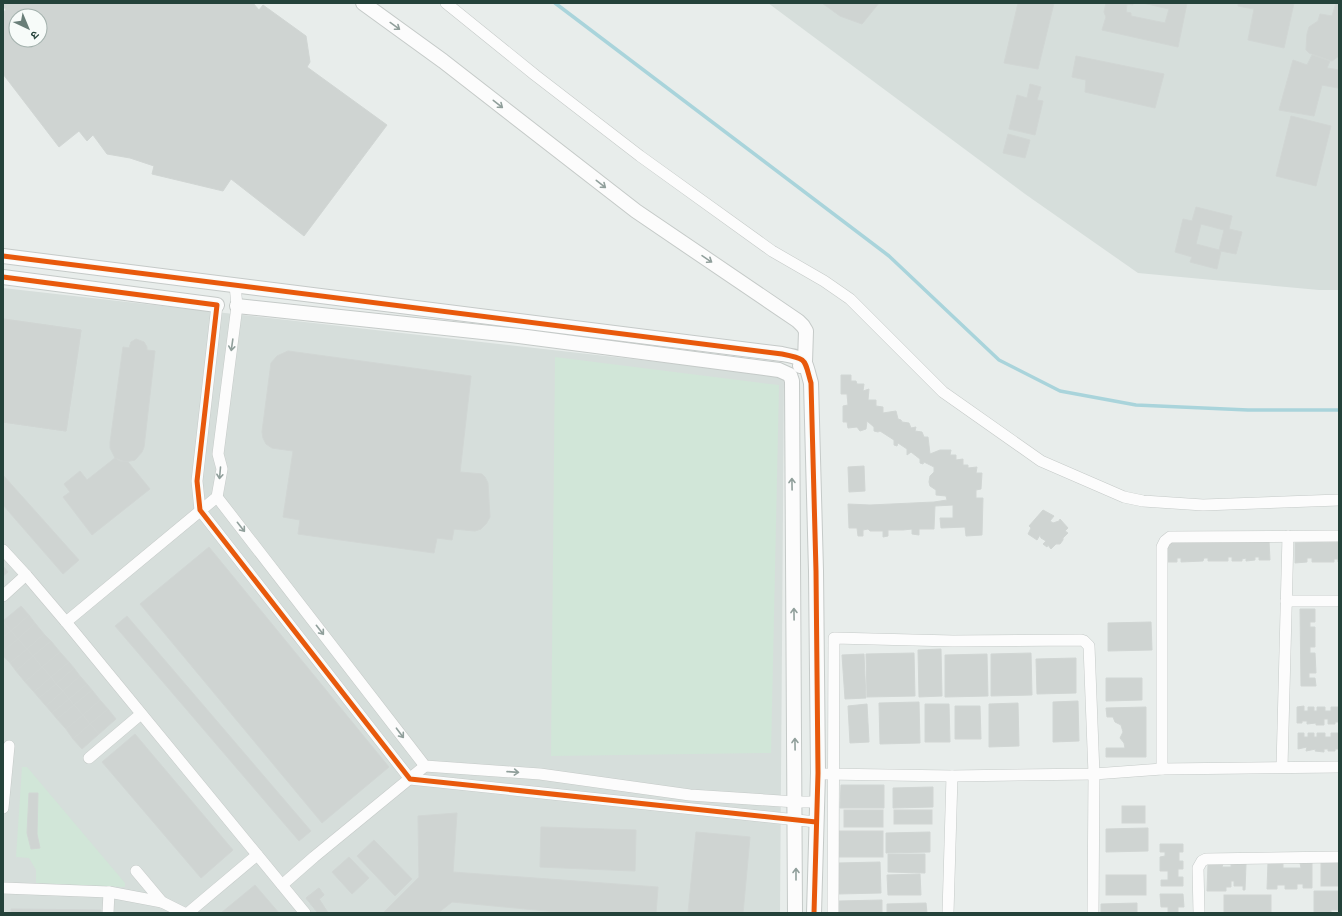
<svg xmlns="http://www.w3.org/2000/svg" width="1342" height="916" viewBox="0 0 1342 916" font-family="'IBM Plex Sans','Noto Sans Devanagari',sans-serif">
<rect width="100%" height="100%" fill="#e8edeb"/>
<!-- built -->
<g fill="#d6dedb">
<polygon points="768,3 1339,3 1339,290 1319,290 1138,273 1025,194"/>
<polygon points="3,288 784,376 780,913 3,913"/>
</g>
<!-- green -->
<g fill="#d1e6d8">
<polygon points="555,357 779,385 771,753 551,756"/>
<polygon points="22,767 27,767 125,883 125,887 36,883 36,870 29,858 16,857"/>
</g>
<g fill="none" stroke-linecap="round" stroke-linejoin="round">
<!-- stream -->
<polyline stroke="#a9d4db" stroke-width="3.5" points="555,3 889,256 999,360 1060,391 1136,405 1248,410 1339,410"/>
</g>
<!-- building -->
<g fill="#cfd4d2" stroke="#d1d6d4" fill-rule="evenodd">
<path d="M3 3H253L259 10 263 5 306 36 310 62 307 67 387 125 304 236 231 179 223 191 152 174 154 166 130 158 107 154 93 135 87 141 79 131 59 147 3 74V14L6 9 3 7ZM16 16H40V40H16Z"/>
<polygon points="822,3 879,3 862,24 840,16"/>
<polygon points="1018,3 1054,3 1038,69 1004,63"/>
<polygon points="1106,3 1133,3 1133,5 1127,4 1126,12 1131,13 1131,16 1165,23 1169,9 1143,3 1187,3 1178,47 1102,30 1106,17 1104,12"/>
<polygon points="1238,3 1294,3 1284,48 1248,40 1254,9 1238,6"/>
<polygon points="1336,3 1339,3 1339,56 1332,61 1309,53 1306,50 1307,34 1309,27 1318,21 1320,14 1332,16"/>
<polygon points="1312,55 1330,61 1327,68 1339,70 1338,88 1322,85 1314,116 1279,110 1293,60 1307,65"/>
<polygon points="1076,56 1164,74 1155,108 1085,92 1086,80 1072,77"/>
<polygon points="1030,84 1041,87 1037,100 1043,101 1035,135 1009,129 1017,95 1027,98"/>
<polygon points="1291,116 1331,126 1316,186 1276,176"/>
<polygon points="1008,134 1030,140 1025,158 1003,153"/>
<path d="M1196 207 1232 216 1229 229 1242 232 1236 254 1221 251 1217 269 1190 262 1192 257 1175 252 1183 219 1192 221ZM1201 224 1224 230 1219 250 1196 244Z"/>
<polygon points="3,319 81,330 66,431 3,422"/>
<polygon points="3,319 81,330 66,431 3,422"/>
<polygon points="136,339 144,342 147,347 147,350 155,351 144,447 142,452 135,460 125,462 115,458 110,448 110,443 123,347 129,348 131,342"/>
<polygon points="288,351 471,376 460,472 482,474 485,477 488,483 490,517 486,524 481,529 475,531 454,529 452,540 437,538 434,553 298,534 300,520 283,517 293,451 272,448 266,444 263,438 262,432 271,363 277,356"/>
<polygon points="841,375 851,375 851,381 856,381 857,384 864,384 863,391 869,389 868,400 876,400 876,406 883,407 883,413 896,411 898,419 901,420 902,422 909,423 911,428 916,427 915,431 922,432 924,437 928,437 930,454 940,450 951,450 950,455 956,455 956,460 963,459 963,465 968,465 968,468 977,467 976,473 982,473 981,489 976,490 976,498 983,498 982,535 966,536 965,527 941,528 940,518 953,518 953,505 935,506 934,529 919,529 919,535 912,534 912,529 903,530 888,530 888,536 883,537 883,531 870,531 868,529 863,530 863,536 858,536 857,528 849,528 848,504 870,505 934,502 947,500 946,496 936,495 936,490 930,486 929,482 930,476 934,472 934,467 924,462 923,464 920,463 920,459 911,452 907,455 907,449 898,443 897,446 894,445 894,440 880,431 878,432 874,431 874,427 867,421 866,429 860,431 857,427 848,428 847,422 843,422 843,406 848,405 847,394 841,394"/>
<polygon points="115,458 120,461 128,462 150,489 92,535 63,497 70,492 64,484 80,471 87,480"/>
<polygon points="864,466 865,491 849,492 848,467"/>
<polygon points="3,475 79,560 63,574 3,505"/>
<polygon points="1043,510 1054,516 1050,521 1053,523 1059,521 1060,519 1068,528 1065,531 1068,533 1063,538 1063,540 1060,544 1056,544 1051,549 1048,545 1047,547 1043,544 1046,541 1041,538 1040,535 1037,540 1028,534 1031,528 1029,526"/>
<polygon points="1269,541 1270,560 1259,560 1259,557 1255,557 1255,560 1246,561 1246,558 1242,559 1242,561 1232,561 1232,557 1228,557 1228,561 1208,561 1208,558 1204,558 1203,561 1181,562 1181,558 1177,558 1177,562 1166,562 1166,542"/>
<polygon points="1339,542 1339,562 1338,562 1338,559 1334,559 1334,562 1312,562 1312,558 1307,558 1307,562 1295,563 1295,543"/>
<polygon points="209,547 389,767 322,823 140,604"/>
<polygon points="3,566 8,572 3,576"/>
<polygon points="21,606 29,615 11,631 3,621"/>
<polygon points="1300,609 1315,609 1315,622 1310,622 1310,627 1315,627 1315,647 1310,647 1310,653 1315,653 1316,673 1309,673 1309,678 1315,678 1316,686 1301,686"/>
<polygon points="29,615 35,623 18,639 11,631"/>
<polygon points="127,616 311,831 299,841 115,626"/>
<polygon points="3,622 11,631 3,637"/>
<polygon points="1151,622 1152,650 1108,651 1108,623"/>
<polygon points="35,623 44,634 27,649 18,639"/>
<polygon points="11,631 18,639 3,651 3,637"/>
<polygon points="44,634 51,641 33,656 27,649"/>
<polygon points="18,639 27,649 10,663 3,656 3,651"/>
<polygon points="51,641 60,652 42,667 33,656"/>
<polygon points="27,649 33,656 16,671 10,663"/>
<polygon points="941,649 942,696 919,697 918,650"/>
<polygon points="60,652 69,662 51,677 42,667"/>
<polygon points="914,653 915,696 867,697 866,654"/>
<polygon points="1031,653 1032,695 991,696 991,654"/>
<polygon points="864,654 866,698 845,699 842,655"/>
<polygon points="987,654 988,696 945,697 945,655"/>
<polygon points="33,656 42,667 25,682 16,671"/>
<polygon points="1076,658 1076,693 1037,694 1036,659"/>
<polygon points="69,662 74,668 56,684 51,677"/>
<polygon points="42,667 51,677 34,692 25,682"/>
<polygon points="74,668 80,676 63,691 56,684"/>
<polygon points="80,676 87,684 69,699 63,691"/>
<polygon points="51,677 56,684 39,698 34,692"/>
<polygon points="1106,678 1142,678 1142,700 1106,701"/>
<polygon points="56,684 63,691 46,706 39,698"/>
<polygon points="87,684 92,690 74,705 69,699"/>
<polygon points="92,690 100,700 83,715 74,705"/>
<polygon points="63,691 69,699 52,713 46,706"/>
<polygon points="69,699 74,705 57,719 52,713"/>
<polygon points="100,700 108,709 90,724 83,715"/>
<polygon points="1078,701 1079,741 1053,742 1053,702"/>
<polygon points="919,702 920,743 880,744 879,703"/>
<polygon points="1018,703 1019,746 989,747 989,704"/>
<polygon points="867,704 869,742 850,743 848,706"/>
<polygon points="925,704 949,704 950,742 925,742"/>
<polygon points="74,705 83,715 66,729 57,719"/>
<polygon points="955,706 980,706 981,739 955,739"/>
<polygon points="1304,706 1304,711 1308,711 1308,707 1314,707 1314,711 1317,711 1317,707 1325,707 1325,711 1331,711 1331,707 1338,707 1339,722 1335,722 1335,724 1328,724 1328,719 1324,719 1324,725 1316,725 1316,723 1307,724 1307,721 1302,721 1302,723 1297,723 1297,707"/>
<polygon points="1146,707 1146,757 1106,757 1106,748 1125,748 1124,743 1120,738 1123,732 1121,725 1115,722 1113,717 1107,717 1106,708"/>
<polygon points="108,709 116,719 99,734 90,724"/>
<polygon points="83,715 90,724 73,739 66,729"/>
<polygon points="90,724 99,734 82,749 73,739"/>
<polygon points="1298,733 1304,733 1304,737 1308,737 1308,733 1314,733 1314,737 1317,737 1317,733 1325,733 1325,737 1331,737 1331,733 1338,733 1339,749 1335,749 1335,751 1328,751 1328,749 1324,749 1324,752 1315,751 1316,749 1306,751 1307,747 1298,749"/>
<polygon points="135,734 233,850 201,878 102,762"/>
<polygon points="841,785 884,785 884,808 840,808"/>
<polygon points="933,787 933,807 893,808 893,788"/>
<polygon points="29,793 38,793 37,834 40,848 31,849 27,833"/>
<rect x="1122" y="806" width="23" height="17"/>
<rect x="844" y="810" width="39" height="17"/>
<rect x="894" y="810" width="38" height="14"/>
<polygon points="457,813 453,872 658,887 656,913 567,913 452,902 438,913 383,913 419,877 418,816"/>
<polygon points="541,827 636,830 635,871 540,867"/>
<polygon points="1148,828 1148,851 1106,852 1106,829"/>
<rect x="839" y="831" width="44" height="26"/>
<polygon points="696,832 750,837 743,913 688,913"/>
<polygon points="930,832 930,852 886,853 886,833"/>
<polygon points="374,840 412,879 395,896 357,856"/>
<polygon points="1160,844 1183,844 1183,852 1179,852 1179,861 1183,861 1183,869 1178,869 1178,877 1183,877 1183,886 1161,886 1161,880 1168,880 1168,871 1160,871 1160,857 1165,856 1165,852 1160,852"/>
<polygon points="888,854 925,854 925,873 888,872"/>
<polygon points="349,857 369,878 352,894 332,872"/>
<rect x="1321" y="861" width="18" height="25"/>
<polygon points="880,862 881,893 838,894 838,863"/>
<polygon points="1268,862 1283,862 1283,868 1301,868 1300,863 1312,863 1312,888 1303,888 1303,884 1297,884 1297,889 1285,889 1285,885 1277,885 1277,889 1267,889"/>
<polygon points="1208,864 1223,864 1222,867 1231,867 1231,864 1246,864 1245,890 1243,890 1243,886 1234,886 1234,881 1231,881 1231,887 1226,887 1226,891 1207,891"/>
<polygon points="920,874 921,895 888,895 887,875"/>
<rect x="1106" y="875" width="40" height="20"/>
<polygon points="255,885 279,913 221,913"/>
<polygon points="319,888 324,895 319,899 328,913 318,913 306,898"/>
<polygon points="319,888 324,895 319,899 328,913 318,913 306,898"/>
<polygon points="1314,891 1339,891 1339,910 1331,910 1331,913 1314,913"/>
<polygon points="1160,894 1183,894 1184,907 1178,907 1178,913 1168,913 1168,907 1161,907"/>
<rect x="1224" y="895" width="47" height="18"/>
<polygon points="882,900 882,913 839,913 839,901"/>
<polygon points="926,903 927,913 887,913 887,904"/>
<polygon points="1137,903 1137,913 1101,913 1101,904"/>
<polygon points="11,909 101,910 101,913 11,913"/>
</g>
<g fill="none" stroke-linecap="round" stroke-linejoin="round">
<!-- minor casing -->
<g stroke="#c5cac8" stroke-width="12">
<g id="minor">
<polyline points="446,3 535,75 640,156 772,251 824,281 850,299 943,392 1041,461 1124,497 1143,501 1203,505 1339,500"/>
<polyline points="217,305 197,481 200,510 410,779 816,822"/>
<polyline points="217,497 425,766 540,774 690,795 796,802 816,802"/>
<polyline points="3,550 26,575 66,622 305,913"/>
<polyline points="3,596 26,575"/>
<polyline points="1286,601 1339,601"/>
<polyline points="66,622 217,497 222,469 218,454 237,306 235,285"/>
<polyline points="89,758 141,714"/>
<polyline points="1282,767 1288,536"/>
<polyline points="1162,769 1162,547 1165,541 1170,537 1339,536"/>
<polyline points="826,774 952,776 1094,774 1162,769 1339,767"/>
<polyline points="3,808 9,746"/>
<polyline points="136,871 162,902 184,913"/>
<polyline points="282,885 314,857 425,766"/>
<polyline points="3,888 109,892 162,902"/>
<polyline points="108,913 109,892"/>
<polyline points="188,913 257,855"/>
<polyline points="833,913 834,638 953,641 1081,640 1084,641 1089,646 1094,774 1093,913"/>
<polyline points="948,913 952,776"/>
<polyline points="1199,913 1198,868 1202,861 1206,859 1339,857"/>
</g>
</g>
<!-- tertiary casing -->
<g stroke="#c5cac8" stroke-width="16">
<g id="tertiary">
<polyline points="363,3 443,61 636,211 798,321 803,326 806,331 805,362 800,366"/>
<path d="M3 256 782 354C808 359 804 359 811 383L816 571 818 773 814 913"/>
<polyline points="3,277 217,305"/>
<polyline points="237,306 519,336 779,370 790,375 792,381 795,913"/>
</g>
</g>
<!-- minor -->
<use href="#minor" stroke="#fcfcfc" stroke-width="11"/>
<!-- tertiary -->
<use href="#tertiary" stroke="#fcfcfc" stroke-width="14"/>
<!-- cycleway casing -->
<g stroke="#f7fbf9" stroke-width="8">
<g id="cycleway">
<path d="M3 256 782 354C808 359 804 359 811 383L816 571 818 773 814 913"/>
<polyline points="3,277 217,305 197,481 200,510 410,779 816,822"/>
</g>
</g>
<!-- cycleway -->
<use href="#cycleway" stroke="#e8590c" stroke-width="5"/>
</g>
<!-- one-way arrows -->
<defs><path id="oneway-shaft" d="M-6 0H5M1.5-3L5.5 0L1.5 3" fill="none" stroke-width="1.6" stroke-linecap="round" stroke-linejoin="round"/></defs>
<g stroke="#909f9b">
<use href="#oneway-shaft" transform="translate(395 26) rotate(36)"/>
<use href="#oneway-shaft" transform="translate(498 104) rotate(38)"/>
<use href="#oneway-shaft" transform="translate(601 184) rotate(38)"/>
<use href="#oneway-shaft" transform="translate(707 259) rotate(34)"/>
<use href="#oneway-shaft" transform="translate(232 345) rotate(98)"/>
<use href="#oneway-shaft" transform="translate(220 473) rotate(95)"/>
<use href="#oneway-shaft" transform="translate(792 484) rotate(-91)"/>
<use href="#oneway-shaft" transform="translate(241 527) rotate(52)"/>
<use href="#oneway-shaft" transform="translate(794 614) rotate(-91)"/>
<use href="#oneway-shaft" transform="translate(320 630) rotate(52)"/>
<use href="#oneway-shaft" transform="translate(400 733) rotate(53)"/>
<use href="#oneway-shaft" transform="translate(795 744) rotate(-91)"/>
<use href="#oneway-shaft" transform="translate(513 772) rotate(4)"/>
<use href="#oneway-shaft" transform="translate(796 874) rotate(-90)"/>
</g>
<!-- border -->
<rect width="1342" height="916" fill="none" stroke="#24423a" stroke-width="8"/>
<!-- north arrow -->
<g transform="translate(28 28) rotate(136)"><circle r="19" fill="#f7fbf9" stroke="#a3b1ad"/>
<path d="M0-3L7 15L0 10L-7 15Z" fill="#697e78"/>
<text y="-6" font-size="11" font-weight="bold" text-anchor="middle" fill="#24423a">उ</text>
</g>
</svg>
